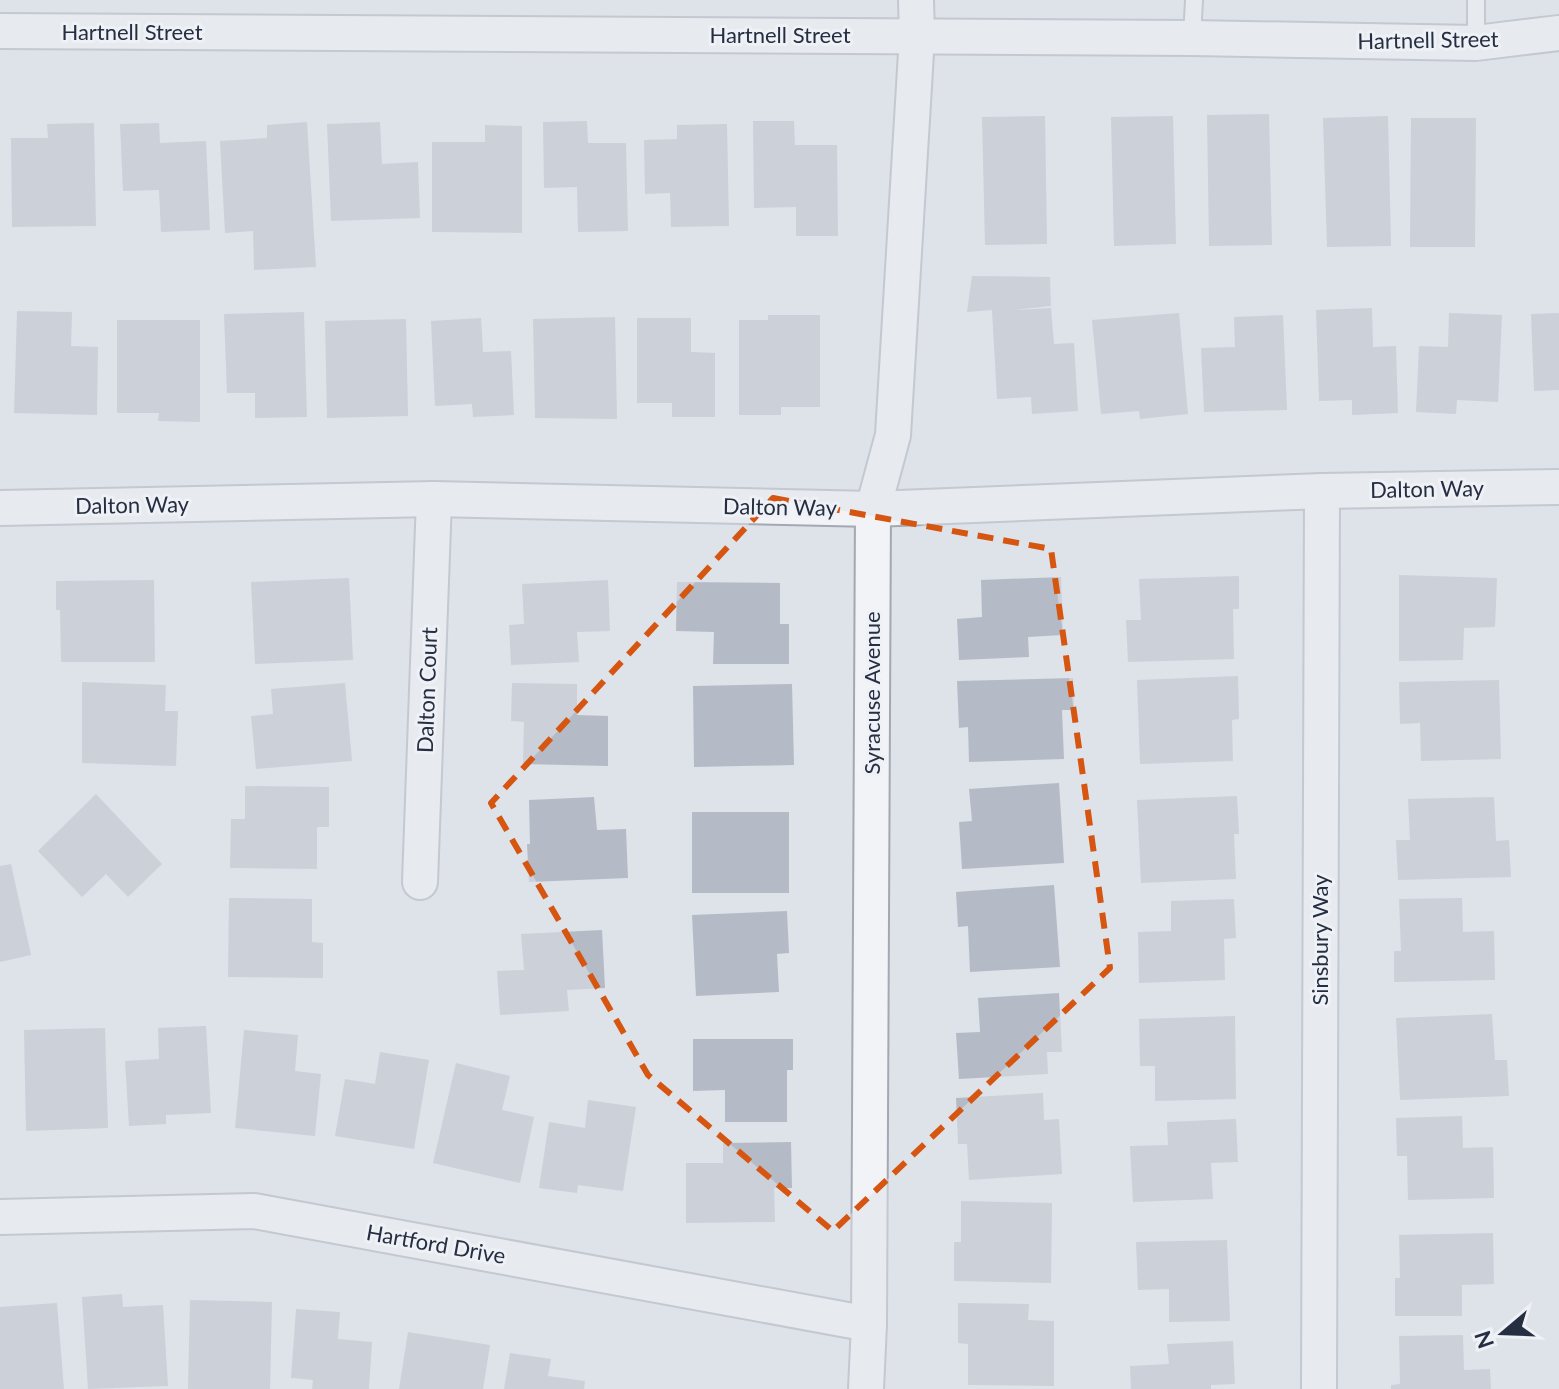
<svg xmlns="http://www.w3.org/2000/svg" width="1559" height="1389" viewBox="0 0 1559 1389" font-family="Lato,sans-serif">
<rect width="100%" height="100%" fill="#dee2e9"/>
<!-- building -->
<g fill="#b5bbc6">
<polygon points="1269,114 1272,245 1209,246 1207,115"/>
<polygon points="1045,116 1047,244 985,245 982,117"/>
<polygon points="1173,116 1176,244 1114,246 1111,117"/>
<polygon points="1388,116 1391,246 1327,247 1323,118"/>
<polygon points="1411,118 1476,118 1475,247 1410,247"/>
<polygon points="587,121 588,143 626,143 628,231 578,232 577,187 544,188 543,122"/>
<polygon points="753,121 794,121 795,145 837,145 838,236 796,236 796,207 754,208"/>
<polygon points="307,122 316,267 254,270 253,231 225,233 220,141 267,138 267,125"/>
<polygon points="380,122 382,164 418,162 420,218 331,221 327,124"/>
<polygon points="94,123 96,226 12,227 11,138 48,138 47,124"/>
<polygon points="159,123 160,143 206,141 210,230 161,232 159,190 123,191 120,124"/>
<polygon points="727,124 729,226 671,227 670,193 645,194 644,140 677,139 677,125"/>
<polygon points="485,125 522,126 522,233 432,232 432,142 485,142"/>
<polygon points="972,276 1050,277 1051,306 1014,310 1051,308 1054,344 1074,343 1078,411 1032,414 1031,397 997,399 992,310 967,312"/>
<polygon points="1372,308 1373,347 1396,346 1398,413 1352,415 1352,400 1319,401 1316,310"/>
<polygon points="17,311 72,312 71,346 98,347 97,415 14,413"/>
<polygon points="304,312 307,417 255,418 255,393 227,393 224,314"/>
<polygon points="1179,313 1188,414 1140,419 1139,411 1101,414 1092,320"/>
<polygon points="1449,313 1502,315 1498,402 1457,400 1456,414 1416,412 1419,346 1448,347"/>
<polygon points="1559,313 1559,390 1534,391 1531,314"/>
<polygon points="768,315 820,315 820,407 781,407 781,415 739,415 739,320 768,320"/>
<polygon points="1283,315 1287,410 1204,412 1201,348 1235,347 1234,317"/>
<polygon points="615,317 617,419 535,418 533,319"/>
<polygon points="481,318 483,352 511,351 514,415 473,417 472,404 435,406 431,321"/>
<polygon points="637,318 691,318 691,352 715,353 715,417 672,417 672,403 637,403"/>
<polygon points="406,319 408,416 327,418 325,321"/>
<polygon points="117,320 200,320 200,422 158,421 159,413 117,413"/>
<polygon points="1399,575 1497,578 1495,627 1464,628 1463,660 1399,661"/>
<polygon points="1239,576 1239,609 1233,609 1234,659 1128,662 1126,620 1141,620 1139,579"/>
<polygon points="1061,577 1063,635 1028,637 1029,657 959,660 957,619 982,617 981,580"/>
<polygon points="349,578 353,660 255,664 251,582"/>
<polygon points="154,580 155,662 61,662 60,610 56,610 56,581"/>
<polygon points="608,580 610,631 577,632 579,662 511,665 509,625 524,624 522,584"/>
<polygon points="677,582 780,583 780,624 789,624 789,664 713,664 714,632 676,631"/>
<polygon points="1238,676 1239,719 1232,720 1233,761 1140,764 1137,680"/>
<polygon points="1073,678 1074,710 1062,710 1064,759 969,762 968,727 959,728 957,681"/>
<polygon points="1499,680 1501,759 1421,761 1420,723 1400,724 1399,682"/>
<polygon points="82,682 166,685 165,711 178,711 176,766 82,763"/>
<polygon points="345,683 352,761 256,769 251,716 273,714 271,689"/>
<polygon points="512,683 577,684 577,715 608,716 608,766 523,764 524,722 511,721"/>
<polygon points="792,684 794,765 694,767 693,686"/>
<polygon points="1059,783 1064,863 962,869 959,822 972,821 969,789"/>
<polygon points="245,786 329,787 329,827 317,827 317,869 230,868 231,819 245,819"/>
<polygon points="96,794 162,864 128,897 106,874 82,897 38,851"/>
<polygon points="1237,796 1239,834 1234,834 1236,879 1141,883 1137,800"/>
<polygon points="594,797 597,830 626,829 628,878 529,882 527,844 530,844 529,800"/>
<polygon points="1494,797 1496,841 1509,840 1511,877 1398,880 1396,840 1410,840 1408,799"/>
<rect x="692" y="812" width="97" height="81"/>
<polygon points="11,864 31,955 0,962 0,866"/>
<polygon points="1054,885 1060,967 970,972 968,926 958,927 956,892"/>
<polygon points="229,898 312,899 312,942 323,943 323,978 228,977"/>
<polygon points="1462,898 1463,932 1494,931 1495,980 1394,982 1394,951 1401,951 1399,899"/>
<polygon points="1234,899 1236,938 1224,939 1225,980 1139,983 1138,932 1171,931 1171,901"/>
<polygon points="787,911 789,953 777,954 779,992 696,996 692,915"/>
<polygon points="602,930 605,988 567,990 569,1011 500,1015 497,971 524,970 521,934"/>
<polygon points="1059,993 1062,1052 1047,1052 1048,1074 959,1079 956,1033 980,1032 978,998"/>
<polygon points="1492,1014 1495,1060 1507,1060 1509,1096 1400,1100 1396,1018"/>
<polygon points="1235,1016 1236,1099 1155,1101 1155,1066 1140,1066 1139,1019"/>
<polygon points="206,1026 211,1113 166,1115 166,1124 129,1126 125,1061 159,1059 158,1028"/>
<polygon points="105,1028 108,1128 26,1131 24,1030"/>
<polygon points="244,1030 298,1035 295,1071 321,1074 315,1136 235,1128"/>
<polygon points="693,1039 793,1039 793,1070 787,1070 787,1122 725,1122 725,1090 693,1091"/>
<polygon points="380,1052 429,1060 414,1149 335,1136 345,1079 375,1084"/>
<polygon points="456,1063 510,1076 502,1110 534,1117 520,1183 433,1163"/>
<polygon points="1043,1093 1044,1120 1059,1119 1062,1174 969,1180 967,1144 958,1144 956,1098"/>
<polygon points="588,1100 636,1107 623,1191 578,1185 577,1193 539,1188 549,1122 585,1128"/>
<polygon points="1462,1116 1463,1148 1493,1147 1494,1198 1408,1200 1407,1156 1397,1156 1396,1118"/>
<polygon points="1236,1119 1238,1162 1211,1163 1213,1199 1133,1202 1130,1146 1168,1145 1167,1122"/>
<polygon points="791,1142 792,1188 774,1188 775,1222 686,1223 686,1163 723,1163 723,1143"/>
<polygon points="961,1201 1052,1203 1051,1283 954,1281 954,1242 961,1242"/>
<polygon points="1493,1233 1494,1284 1462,1285 1462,1316 1395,1316 1395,1278 1400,1278 1399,1235"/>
<polygon points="1227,1240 1230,1321 1169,1322 1169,1289 1138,1290 1136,1242"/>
<polygon points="122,1294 123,1307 163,1305 168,1386 88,1389 82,1297"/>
<polygon points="190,1300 272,1302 270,1389 188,1389"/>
<polygon points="57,1303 64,1389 0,1389 0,1307"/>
<polygon points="958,1303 1029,1304 1028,1320 1054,1321 1054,1386 968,1385 968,1344 958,1343"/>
<polygon points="296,1309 340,1312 338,1339 372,1342 369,1389 312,1389 313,1380 291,1378"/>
<polygon points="408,1332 490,1345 483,1389 399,1389"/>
<polygon points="1463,1335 1464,1370 1490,1369 1491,1389 1391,1389 1391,1385 1400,1384 1399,1336"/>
<polygon points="1233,1341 1235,1384 1211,1385 1211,1389 1131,1389 1130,1366 1169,1364 1167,1344"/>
<polygon points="510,1353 551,1359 548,1376 585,1381 584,1389 504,1389"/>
</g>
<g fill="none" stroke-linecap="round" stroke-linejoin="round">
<!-- service casing -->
<g stroke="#a3a8b3" stroke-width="20">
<g id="service">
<polyline points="1192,38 1194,0"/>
<polyline points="1476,43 1476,0"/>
</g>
</g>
<!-- minor casing -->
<g stroke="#a3a8b3" stroke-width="38">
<g id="minor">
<polyline points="0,31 1192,38 1476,43 1559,33"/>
<polyline points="0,508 434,499 873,509 1322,491 1559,487"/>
<polyline points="420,882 434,499"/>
<polyline points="0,1217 254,1211 869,1324"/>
<polyline points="866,1389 869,1324 873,509 893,435 917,36 916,0"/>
<polyline points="1319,1389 1322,491"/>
</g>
</g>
<!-- service -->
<use href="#service" stroke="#f1f3f7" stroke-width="16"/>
<!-- minor -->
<use href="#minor" stroke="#f1f3f7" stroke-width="34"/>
</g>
<!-- marked area -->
<path d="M0 0H1559V1389H0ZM773 498 1051 549 1110 968 833 1231 648 1075 491 803Z" fill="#dee2e9" fill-opacity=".55" fill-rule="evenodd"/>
<path fill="none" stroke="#d55511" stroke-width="6" stroke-dasharray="16 10" stroke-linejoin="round" d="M773 498 1051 549 1110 968 833 1231 648 1075 491 803Z"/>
<g text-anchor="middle" stroke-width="6" stroke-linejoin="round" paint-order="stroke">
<!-- street labels -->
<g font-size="22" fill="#262e41" stroke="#eef1f6">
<text x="132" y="40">Hartnell Street</text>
<text x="780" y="43">Hartnell Street</text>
<text transform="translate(1428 40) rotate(-1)" y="8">Hartnell Street</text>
<text transform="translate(1427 489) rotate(-1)" y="8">Dalton Way</text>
<text transform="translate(132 505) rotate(-1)" y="8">Dalton Way</text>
<text transform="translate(780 507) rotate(1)" y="8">Dalton Way</text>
<text transform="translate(427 690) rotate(-88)" y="8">Dalton Court</text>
<text transform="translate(872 693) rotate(-90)" y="8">Syracuse Avenue</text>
<text transform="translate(1320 940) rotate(-90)" y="8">Sinsbury Way</text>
<text transform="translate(436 1244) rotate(10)" y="8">Hartford Drive</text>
</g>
</g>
<!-- north arrow -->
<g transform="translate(1503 1333) rotate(251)" stroke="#eef1f6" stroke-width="6" paint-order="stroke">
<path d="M0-6L14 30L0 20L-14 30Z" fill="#262e41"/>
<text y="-12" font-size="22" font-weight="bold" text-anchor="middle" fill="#262e41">N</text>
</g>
</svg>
